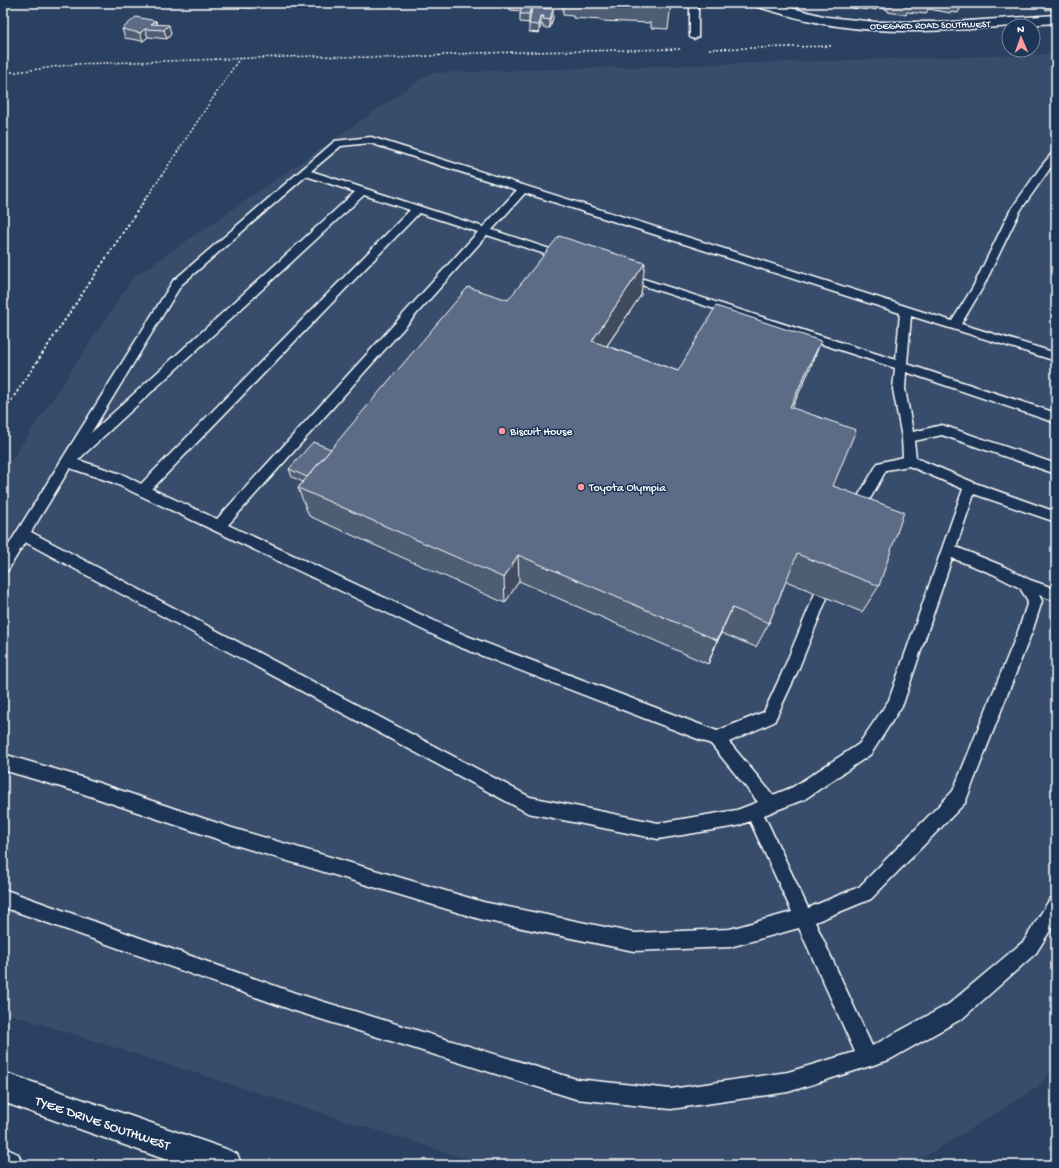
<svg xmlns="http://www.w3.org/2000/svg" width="1059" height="1168" viewBox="0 0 1059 1168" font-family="'Gochi Hand',sans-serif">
<rect width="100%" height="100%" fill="#2a4161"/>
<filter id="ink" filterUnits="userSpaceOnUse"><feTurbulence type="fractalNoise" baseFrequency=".025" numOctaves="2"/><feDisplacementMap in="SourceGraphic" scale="8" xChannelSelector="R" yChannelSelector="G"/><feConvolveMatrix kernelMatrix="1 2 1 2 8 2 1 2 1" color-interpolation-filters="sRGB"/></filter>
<g filter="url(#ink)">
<!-- built -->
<polygon fill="#394e6c" points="1056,54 1056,1065 1037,1088 924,1157 885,1165 486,1165 3,1012 3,473 133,278 430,73"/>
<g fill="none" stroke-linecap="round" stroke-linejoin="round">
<!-- service casing -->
<g stroke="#fff" stroke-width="3">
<g id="service">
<polygon points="690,3 698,3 698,37 694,39 690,37"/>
<path d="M371 137 952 321 973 287 1010 211 1040 168 1053 152 1056 151V160L1020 211 983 287 961 324 1056 353V361L911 316 907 364 1056 413V423L906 372 905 389 913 432 942 425 1056 464V474L942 435 914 441 916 458 975 483 1056 512V522L974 494 956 547 1003 566 1030 580 1056 589V601L1039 595 1042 601 1033 629 965 803 871 899 815 922 872 1046 949 1004 1024 941 1050 899 1056 896V921L1036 953 963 1018 889 1060 788 1092 671 1109 576 1099 295 1011 3 907V889L295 993 576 1079 671 1089 788 1072 855 1052 799 928 730 947 634 951 483 920 232 844 78 792 3 770V754L78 776 232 828 483 902 634 933 730 929 792 912 750 821 737 826 658 839 528 813 25 542 8 570 3 572V554L173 281 335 141ZM370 143 517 190 483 227 311 171 341 146ZM306 176 355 192 91 433 181 285ZM525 193 900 313 896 360 628 274H620L619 276 620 278 895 368 893 389 902 438 903 457 878 463 848 513 850 517 855 518 860 517 886 470 909 466 963 489 889 700 859 744 793 787 773 795 729 742 774 722 796 675 835 578 833 574 828 572 823 574 782 673 764 712 717 731 467 636 228 525 487 235 560 259H568L569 257 568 255 492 230ZM364 195 410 210 141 484 124 475 78 460ZM419 213 478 232 217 519 152 489ZM70 468 114 483 457 646 711 744 758 802 737 810 658 823 530 797 31 532ZM952 558 993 574 1020 588 1028 601 1019 629 953 791 859 887 808 908 764 815 805 799 871 754 903 704Z"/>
</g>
</g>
<!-- minor casing -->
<g stroke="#fff" stroke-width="3">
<path id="minor" d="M753 3H772L827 17 876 22H953L1056 15V23C984 27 909 37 837 26 809 22 782 14 755 6Z"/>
</g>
<!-- tertiary casing -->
<g stroke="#fff" stroke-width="3">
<g id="tertiary">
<polygon points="3,1072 226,1149 237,1154 242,1165 181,1165 3,1102"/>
<polygon points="3,1147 18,1154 23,1165 3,1165"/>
</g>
</g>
<!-- path-far1 -->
<g stroke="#fff" stroke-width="1.5" stroke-dasharray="2 2" stroke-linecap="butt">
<polyline points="709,49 832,46"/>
<polyline points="3,72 16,72 76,64 314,56 399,58 475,53 680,49"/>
<polyline points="148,196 239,59"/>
</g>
<!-- path -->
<polyline stroke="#fff" stroke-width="2" stroke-dasharray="2.5 2.5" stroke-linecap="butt" points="3,413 148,195"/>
<!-- service -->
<use href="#service" fill="#1d3557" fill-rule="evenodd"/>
<!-- minor -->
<use href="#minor" fill="#1d3557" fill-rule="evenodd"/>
<!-- tertiary -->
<use href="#tertiary" fill="#1d3557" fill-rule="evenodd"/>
</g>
<!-- wall -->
<g fill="#4e5d73" stroke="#fff">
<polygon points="236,3 254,3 251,8 238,7"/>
<polygon points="313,3 329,3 328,5 313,4"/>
<polygon points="403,3 427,3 426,5 404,4"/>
<polygon points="480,3 530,3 529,8 531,14 553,18 550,28 543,28 543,25 541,24 539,33 529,32 529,23 520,22 520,14 521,11 510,10 510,7 480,6"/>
<polygon points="563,3 671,3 668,29 651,28 651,23 601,21 601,20 573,18 573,16 563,15"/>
<polygon points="834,3 963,3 958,13 951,12 951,13 928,9 926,14 907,12 906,15 888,12 888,10 877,7 876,10 867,8 867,10 853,8 853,7 850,6 851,4 844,3 844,5"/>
<polygon points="1040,3 1056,3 1056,9 1046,10"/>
<polygon points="156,21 157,25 171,34 167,39 148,37 143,41 125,38 122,29"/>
<polygon points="641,295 607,346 678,371 821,341 809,371 792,408 833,486 879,586 862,612 786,581 769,623 756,647 721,633 708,664 519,581 505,603 309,516 298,488 303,482 292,477 289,469 331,449 508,300"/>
</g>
<!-- shaded-wall -->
<g fill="#404c5e" stroke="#fff">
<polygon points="250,3 254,3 251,8"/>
<polygon points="531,8 531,16 529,23 529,14"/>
<polygon points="553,9 553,18 550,28 550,20"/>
<polygon points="541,16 541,24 539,33 539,25"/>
<polygon points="156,21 159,29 151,24"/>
<polygon points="169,25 171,34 167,39 164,30"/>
<polygon points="145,29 148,37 143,41 140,33"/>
<polygon points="645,263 641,295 589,372 592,341"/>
<polygon points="821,341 809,371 778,437 790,407"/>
<polygon points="518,555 519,581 505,603 504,578"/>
<polygon points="732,608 721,633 708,664 717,640"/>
</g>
<!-- building -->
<g fill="#5b6c86" stroke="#fff">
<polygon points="654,3 671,3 671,5"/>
<polygon points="522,7 531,8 529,14 520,14"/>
<polygon points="532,8 553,9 550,20 543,19 544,16 541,16 539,25 529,24"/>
<polygon points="136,17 156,21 151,24 169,25 164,30 145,29 140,33 122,29"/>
<polygon points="559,236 645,263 592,341 678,371 716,306 821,341 790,407 856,430 833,486 904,512 879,586 797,554 769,623 732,608 717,640 518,555 504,578 298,488 468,287 508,300"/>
<polygon points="313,442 331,449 307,477 289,469"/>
</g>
</g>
<!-- markers -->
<g fill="#ff9aa2" stroke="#1d3557" stroke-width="1.5">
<circle cx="502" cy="431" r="4"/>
<circle cx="581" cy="487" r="4"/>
</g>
<g text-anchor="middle" stroke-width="3" stroke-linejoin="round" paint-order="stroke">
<!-- far-street labels -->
<g font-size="10" fill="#fff" stroke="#1d3557">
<text transform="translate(930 24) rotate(-1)" y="4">ODEGARD ROAD SOUTHWEST</text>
</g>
<!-- poi labels -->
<g font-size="12" fill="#fff" stroke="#1d3557" text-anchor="start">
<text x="510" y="435">Biscuit House</text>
<text x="589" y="491">Toyota Olympia</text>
</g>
<!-- near-street labels -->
<g font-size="14" fill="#fff" stroke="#1d3557">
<text transform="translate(103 1122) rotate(19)" y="5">TYEE DRIVE SOUTHWEST</text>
</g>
</g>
<!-- margin -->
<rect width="1059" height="1168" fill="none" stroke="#1d3557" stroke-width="16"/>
<rect x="8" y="8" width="1043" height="1152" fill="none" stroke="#fff" stroke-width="1.5" filter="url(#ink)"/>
<!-- north arrow -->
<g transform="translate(1021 38) rotate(358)"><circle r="19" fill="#1d3557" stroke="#77869a"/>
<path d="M0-3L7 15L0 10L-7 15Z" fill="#ff9aa2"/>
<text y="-6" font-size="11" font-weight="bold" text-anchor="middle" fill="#ffffff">N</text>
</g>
</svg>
